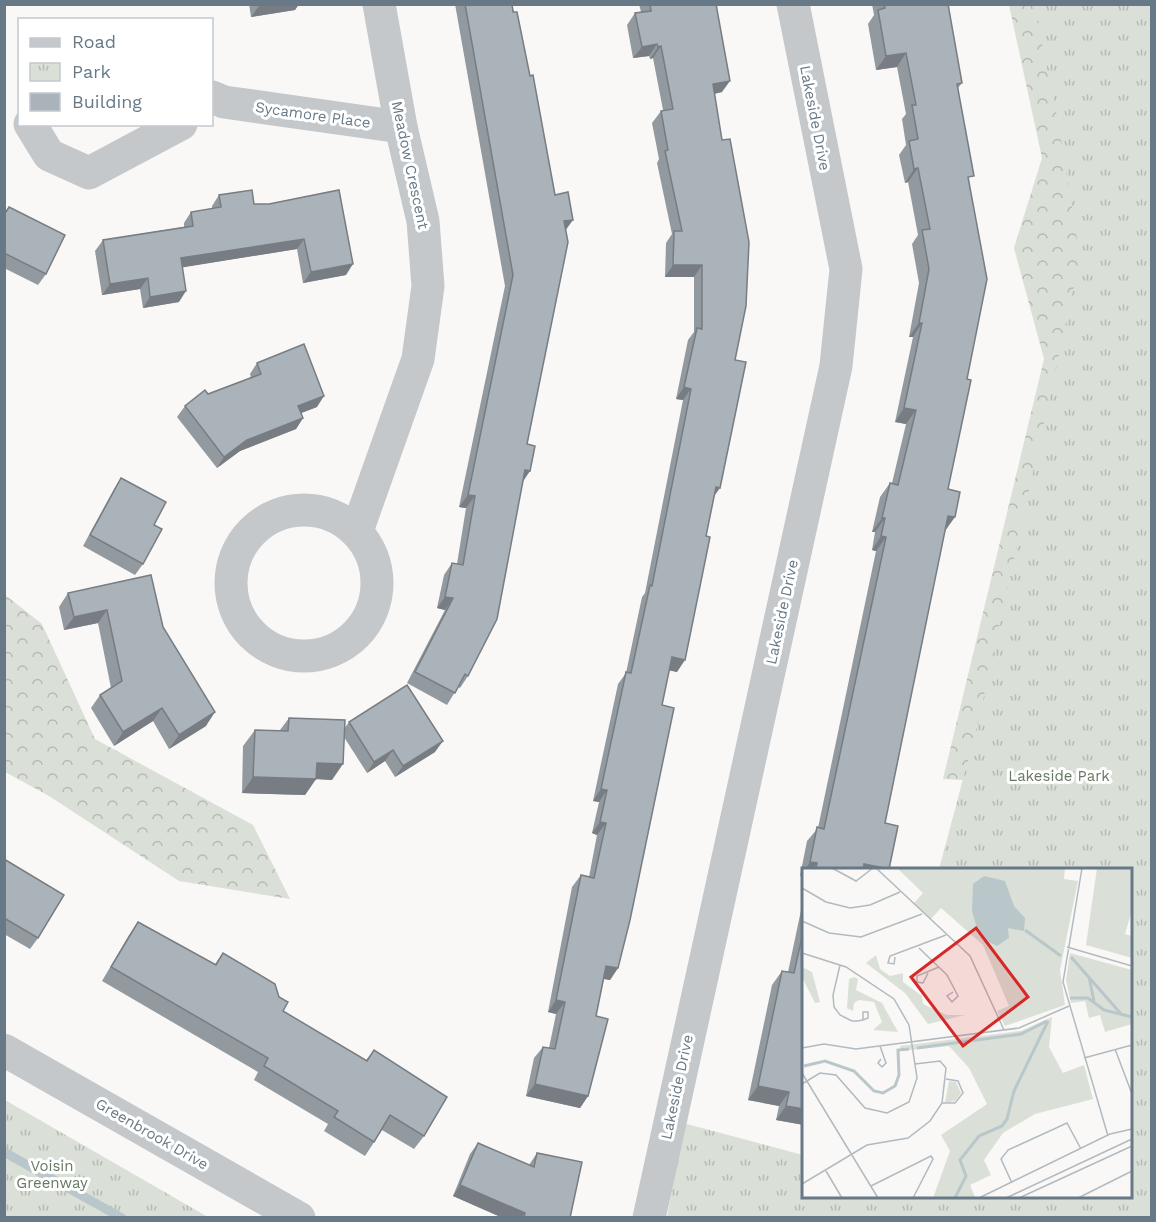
<svg xmlns="http://www.w3.org/2000/svg" width="1156" height="1222" viewBox="0 0 1156 1222" font-family="'Work Sans',sans-serif">
<defs>
<pattern id="forest-crowns" width="20" height="18" patternUnits="userSpaceOnUse" patternTransform="scale(1.5)"><rect width="20" height="18" fill="#dae0d7"/><path d="M2 6a3 3 0 1 1 6 0M12 15a3 3 0 1 1 6 0" fill="none" stroke="#b5bab4"/></pattern>
<pattern id="park-tufts" width="24" height="20" patternUnits="userSpaceOnUse" patternTransform="scale(1.5)"><rect width="24" height="20" fill="#dae0d7"/><path d="M3 7l-1-3M5 7V3M7 7l1-3M15 17l-1-3M17 17v-4M19 17l1-3" fill="none" stroke="#b5bab4"/></pattern>
</defs>
<rect width="100%" height="100%" fill="#f9f8f6"/>
<!-- forest -->
<g fill="url(#forest-crowns)">
<polygon points="1009,5 1151,5 1152,665 1130,870 1080,786 943,779 1044,359 1014,248 1042,158"/>
<polygon points="4,594 42,624 95,739 253,825 290,899 179,881 49,796 5,772"/>
</g>
<!-- park -->
<g fill="url(#park-tufts)">
<polygon points="1034,5 1151,5 1151,1217 667,1218 683,1123 803,1155 804,1196 1130,1196 1130,870 939,869 978,723 1080,258 1058,121"/>
<polygon points="5,1100 208,1217 5,1217"/>
</g>
<g fill="none" stroke-linecap="round" stroke-linejoin="round">
<!-- stream -->
<polyline stroke="#bac7ca" stroke-width="9" points="4,1152 122,1218"/>
<!-- minor -->
<g stroke="#c4c8cb" stroke-width="33">
<polyline points="212,97 224,102 401,127"/>
<polyline points="30,124 49,155 89,173 181,124"/>
<circle cx="304" cy="583" r="73"/>
<polyline points="357,531 418,359 428,286 423,221 401,127 379,4"/>
<polyline points="4,1050 299,1218"/>
<polyline points="649,1218 836,366 846,269 793,4"/>
</g>
</g>
<!-- wall -->
<g fill="#929a9f">
<polygon points="249,4 299,4 295,10 251,17"/>
<polygon points="455,4 512,4 530,76 555,195 565,231 527,444 523,481 468,676 460,688 458,687 447,705 407,683 445,610 437,608 444,575 452,563 457,564 466,508 459,507 505,286"/>
<polygon points="639,4 716,4 722,92 714,94 735,360 714,496 677,672 669,670 662,705 618,968 610,980 604,979 596,1016 588,1096 580,1108 526,1096 534,1058 543,1047 549,1048 556,1014 548,1012 572,887 581,875 589,877 597,835 592,833 599,802 593,801 618,684 626,673 642,597 645,593 683,400 676,399 688,340 694,332 694,277 665,277 666,243 672,234 657,163 659,159 652,123 661,111 663,110 653,58 650,59 649,56 633,58 627,25 635,13 641,12"/>
<polygon points="872,4 948,4 962,83 958,88 969,183 967,379 948,489 945,531 885,823 889,869 804,870 804,876 800,876 807,841 818,828 876,551 872,550 875,532 872,532 880,497 890,483 892,483 906,424 895,422 913,337 909,337 919,283 912,244 918,235 908,182 905,183 899,155 906,145 902,119 906,114 897,67 876,70 868,24 874,15"/>
<polygon points="219,195 254,204 269,204 346,275 303,283 297,249 182,267 179,302 143,308 140,289 102,295 95,251 103,240 184,227 184,223 191,212 212,209 212,206"/>
<polygon points="9,207 46,274 38,285 4,268 4,213"/>
<polygon points="257,363 317,407 301,413 303,418 296,429 240,451 217,468 177,417 185,406 208,394 251,378 250,374"/>
<polygon points="121,478 154,525 143,564 135,575 83,546 114,489"/>
<polygon points="68,593 163,627 206,726 169,749 153,721 114,746 91,708 100,695 111,688 98,623 64,630 59,607"/>
<polygon points="289,718 344,729 349,722 435,752 395,777 385,761 367,773 344,737 332,780 316,779 305,795 242,793 243,746 255,730 280,730"/>
<polygon points="4,859 38,938 30,949 4,934"/>
<polygon points="804,896 804,1125 776,1120 779,1106 748,1100 772,985 782,971 788,972"/>
<polygon points="138,922 215,964 223,953 283,1011 366,1060 374,1050 424,1136 414,1149 382,1130 365,1156 324,1131 328,1124 254,1080 258,1072 102,981 129,935"/>
<polygon points="478,1143 529,1165 537,1153 570,1218 503,1218 453,1196 470,1154"/>
</g>
<!-- shaded-wall -->
<g fill="#777d82">
<polygon points="269,4 299,4 295,10 251,17 259,6"/>
<polygon points="657,44 649,56 633,58 642,47"/>
<polygon points="661,46 653,58 650,59 658,47"/>
<polygon points="906,53 897,67 876,70 886,56"/>
<polygon points="730,81 722,92 704,96 713,84"/>
<polygon points="918,168 908,182 905,183 914,169"/>
<polygon points="573,220 565,231 564,221"/>
<polygon points="304,239 297,249 173,269 181,258"/>
<polygon points="353,264 346,275 303,283 311,272"/>
<polygon points="673,265 702,265 694,277 665,277"/>
<polygon points="148,278 140,289 102,295 110,284"/>
<polygon points="186,291 179,302 143,308 150,297"/>
<polygon points="919,323 922,323 913,337 909,337"/>
<polygon points="684,387 691,389 683,400 676,399"/>
<polygon points="324,396 317,407 291,417 298,406"/>
<polygon points="904,408 916,410 906,424 895,422"/>
<polygon points="303,418 296,429 240,451 217,468 224,457 247,440"/>
<polygon points="525,470 530,471 522,483"/>
<polygon points="716,487 720,488 712,499"/>
<polygon points="468,495 475,496 466,508 459,507"/>
<polygon points="948,516 955,517 945,531 938,530"/>
<polygon points="882,518 885,518 875,532 872,532"/>
<polygon points="881,536 886,537 876,551 872,550"/>
<polygon points="445,597 453,598 445,610 437,608"/>
<polygon points="107,610 98,623 64,630 74,617"/>
<polygon points="672,657 685,660 677,672 663,669"/>
<polygon points="162,708 153,721 114,746 123,732"/>
<polygon points="215,712 206,726 169,749 179,735"/>
<polygon points="443,741 435,752 395,777 403,766"/>
<polygon points="393,750 385,761 367,773 374,762"/>
<polygon points="317,763 343,764 332,780 316,779 305,795 242,793 253,777"/>
<polygon points="601,789 607,790 599,802 593,801"/>
<polygon points="600,822 606,823 597,835 592,833"/>
<polygon points="810,862 817,863 813,870 805,870"/>
<polygon points="864,864 889,870 860,870"/>
<polygon points="606,966 618,968 610,980 598,978"/>
<polygon points="556,1000 565,1002 556,1014 548,1012"/>
<polygon points="535,1084 588,1096 580,1108 526,1096"/>
<polygon points="758,1086 789,1092 779,1106 748,1100"/>
<polygon points="786,1106 804,1109 804,1125 776,1120"/>
<polygon points="460,1185 525,1213 521,1218 503,1218 453,1196"/>
</g>
<!-- building -->
<g fill="#aab3b9" stroke="#777d82" stroke-width="1.5">
<polygon points="465,4 512,4 513,12 517,12 530,76 533,75 555,195 568,192 573,220 564,221 568,242 527,444 535,446 530,471 525,470 497,619 468,676 465,674 455,693 415,672 453,598 445,597 452,563 463,565 475,496 468,495 513,275"/>
<polygon points="650,4 716,4 730,81 713,84 722,140 730,139 749,242 746,306 735,360 746,362 720,488 716,487 706,536 710,537 685,660 672,657 662,705 674,708 630,920 618,968 606,966 596,1016 608,1019 588,1096 535,1084 543,1047 555,1049 565,1002 556,1000 581,875 594,878 606,823 600,822 607,790 601,789 626,672 631,673 650,585 652,586 691,389 684,387 697,328 702,329 702,265 673,265 674,231 682,231 665,151 668,150 661,111 673,109 661,46 658,47 657,44 642,47 635,13 651,11"/>
<polygon points="884,4 948,4 962,83 957,84 974,176 968,177 987,279 967,379 971,380 948,489 960,492 955,517 948,516 885,823 898,826 889,869 864,864 863,870 816,870 817,863 810,862 817,827 824,829 886,537 881,536 885,518 882,518 890,483 898,485 916,410 904,408 922,323 919,323 929,269 922,230 930,229 918,168 914,169 909,141 918,139 912,105 916,105 906,53 886,56 878,10 885,8"/>
<polygon points="252,190 254,204 269,204 339,190 353,264 311,272 304,239 181,258 186,291 150,297 148,278 110,284 103,240 193,226 191,212 221,207 219,195"/>
<polygon points="9,207 65,235 46,274 4,253 4,215"/>
<polygon points="304,344 324,396 298,406 303,418 247,440 224,457 185,406 205,390 208,394 261,374 257,363"/>
<polygon points="121,478 166,502 154,525 162,529 143,564 90,535"/>
<polygon points="151,575 163,627 215,712 179,735 162,708 123,732 100,695 122,681 107,610 74,617 68,593"/>
<polygon points="407,685 443,741 403,766 393,750 374,762 349,722"/>
<polygon points="289,718 345,720 343,764 317,763 316,779 253,777 255,730 288,731"/>
<polygon points="4,859 64,895 38,938 4,918"/>
<polygon points="138,922 216,965 223,953 275,984 279,997 288,1002 283,1011 367,1061 374,1050 447,1097 424,1136 390,1115 374,1142 334,1117 338,1111 264,1066 268,1058 111,967"/>
<polygon points="804,928 804,1109 786,1106 789,1092 758,1086 782,971 794,973"/>
<polygon points="478,1143 534,1167 537,1153 582,1162 570,1218 524,1218 525,1213 460,1185"/>
</g>
<g text-anchor="middle" stroke-width="6" stroke-linejoin="round" paint-order="stroke">
<!-- street labels -->
<g font-size="15" fill="#677987" stroke="#fff">
<text transform="translate(313 115) rotate(8)" y="5">Sycamore Place</text>
<text transform="translate(815 118) rotate(79)" y="5">Lakeside Drive</text>
<text transform="translate(410 165) rotate(78)" y="5">Meadow Crescent</text>
<text transform="translate(782 612) rotate(-78)" y="5">Lakeside Drive</text>
<text transform="translate(677 1087) rotate(-78)" y="5">Lakeside Drive</text>
<text transform="translate(152 1134) rotate(30)" y="5">Greenbrook Drive</text>
</g>
<!-- park labels -->
<g font-size="15" fill="#667962" stroke="#fff">
<text x="1059" y="781">Lakeside Park</text>
<text x="52" y="1171">Voisin<tspan x="52" dy="17">Greenway</tspan></text>
</g>
</g>
<!-- overview -->
<g transform="translate(802 868)">
<rect width="330" height="330" fill="#f9f8f6"/>
<path d="M74 87 78 101 88 108 101 105V114L120 128 121 136 145 147H163L126 156 103 125 64 95ZM0 99 10 104 18 134 13 135 0 109ZM52 109 56 111 54 122 80 135 96 164 71 162 80 154 72 134 57 132 52 135 51 143 45 140 47 111Z" fill="#dae0d7"/>
<path d="M95 0H263L262 11 276 13 258 102 263 137 203 158 195 143 207 138 181 77 139 40 129 51 112 35 121 25ZM295 0H330V42L323 66 330 68V90L284 77ZM268 85 330 102V156L303 164 298 147 287 150 283 133 269 135 264 112ZM250 149 247 179 261 205 282 197 291 231 233 246 201 265 182 292 189 307 168 317 173 329 131 330 148 283 139 267 185 236 167 200 147 178 99 183 98 178 219 163ZM147 213 154 214 159 225 153 233 143 235Z" fill="#dae0d7"/>
<path d="M307 116a11 11 0 1 1 22 0a11 11 0 1 1-22 0Z" fill="#dae0d7"/>
<path d="M182 8 203 13 212 38 223 50 222 63 206 60 207 70 195 78 187 74 174 57 170 43 171 16Z" fill="#bac7ca"/>
<path fill="none" stroke="#bac7ca" stroke-width="3" d="M223 62 259 88M269 89 320 147M287 109 292 133M268 130H286L302 142 330 149M115 180 219 166 245 153M2 198 23 193 52 203 72 223 81 225 93 218 97 207 96 182 107 181M153 330 164 308 158 292 177 268 200 258 205 251 212 223 246 153"/>
<path fill="none" stroke="#b2bac0" stroke-width="1.5" d="M30 0 54 13 71 0M74 0 168 88 202 162M280 0 261 114 306 268M0 20 24 34 48 40 68 37 98 24M0 53 27 65 59 69 120 46M265 79 330 98M117 80 145 107 156 128 150 134 145 128 151 124M0 85 44 99 92 131 107 157 115 210 107 234 85 245 63 240 34 207 18 205 0 216M93 89 92 96 86 95 88 88 144 67M38 97 31 127 32 139 38 147 50 153H55L61 152 66 150V144H61V152M126 105 121 115 115 114V108L137 99M78 178 84 195 80 199 76 195 79 191M0 180 22 176 54 181 217 160 267 138M313 181 330 226M282 190 330 177M0 205 76 330M140 235H153L161 225 156 213 144 211M24 303 40 330M210 315 199 291 206 282 265 255 279 281M0 316 65 277 106 270 128 253 140 235 144 200 138 193 113 196M69 318 129 288 131 291 111 330M177 330 308 266 330 261M204 330 330 271M217 330 330 278M276 330 330 303"/>
<path fill="#d62828" fill-opacity="0.15" stroke="#d62828" stroke-width="3" d="M174 60 226 129 161 178 109 109Z"/>
<rect width="330" height="330" fill="none" stroke="#677987" stroke-width="3"/>
</g>
<!-- border -->
<rect width="1156" height="1222" fill="none" stroke="#677987" stroke-width="12"/>
<!-- legend -->
<rect x="18" y="18" width="195" height="108" fill="#ffffff" stroke="#c2c9cf" stroke-width="1.5"/>
<rect x="30" y="38" width="30" height="9" fill="#c4c8cb" stroke="#c2c9cf" stroke-width="1.5"/>
<text x="72" y="48" font-size="18" fill="#677987">Road</text>
<rect x="30" y="63" width="30" height="18" fill="url(#park-tufts)" stroke="#c2c9cf" stroke-width="1.5"/>
<text x="72" y="78" font-size="18" fill="#677987">Park</text>
<rect x="30" y="93" width="30" height="18" fill="#aab3b9" stroke="#c2c9cf" stroke-width="1.5"/>
<text x="72" y="108" font-size="18" fill="#677987">Building</text>
</svg>
